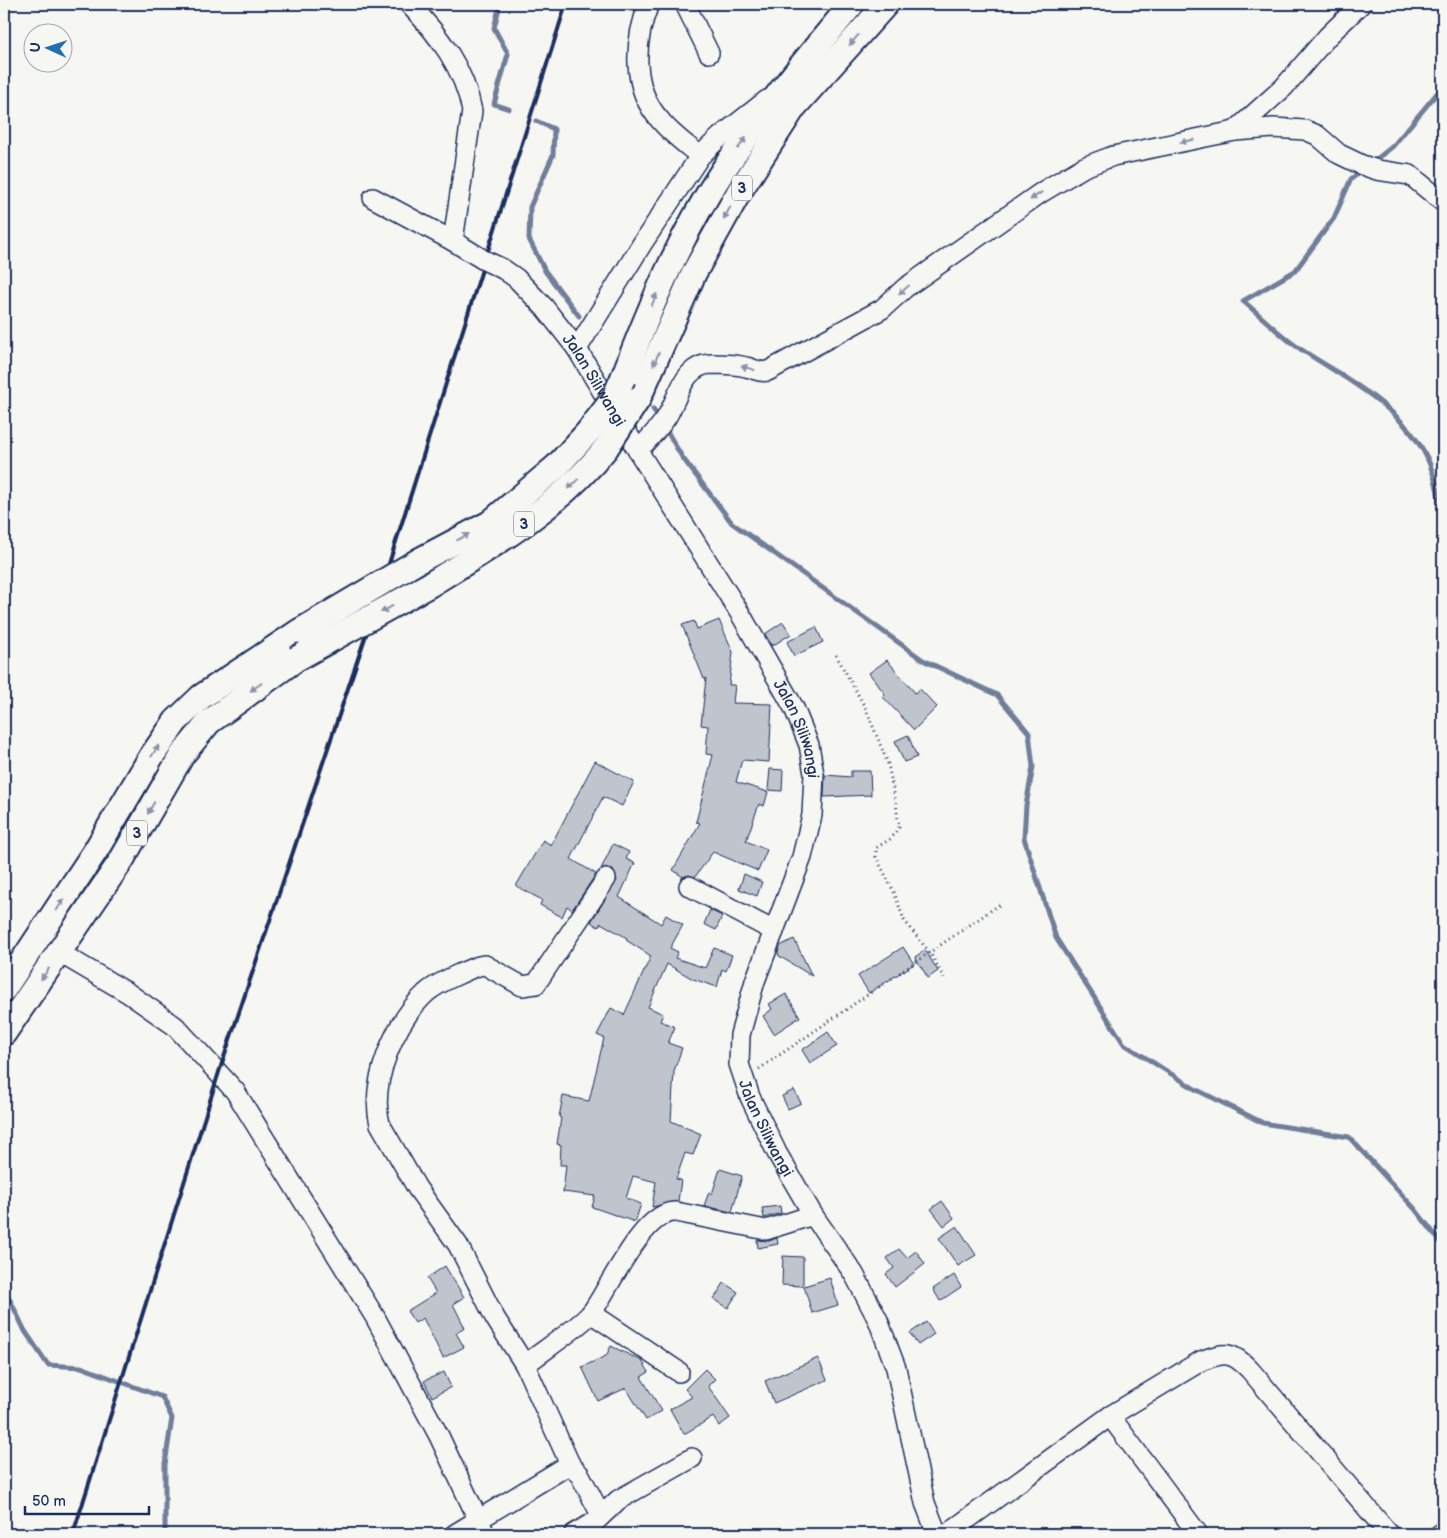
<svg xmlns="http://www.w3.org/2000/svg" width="1447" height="1538" viewBox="0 0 1447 1538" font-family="'Balsamiq Sans',sans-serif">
<rect width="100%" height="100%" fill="#f6f6f2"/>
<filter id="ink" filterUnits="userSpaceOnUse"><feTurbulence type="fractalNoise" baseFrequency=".02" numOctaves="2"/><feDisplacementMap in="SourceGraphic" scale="10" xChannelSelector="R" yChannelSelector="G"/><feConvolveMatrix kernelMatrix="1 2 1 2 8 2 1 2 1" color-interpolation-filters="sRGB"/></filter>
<g filter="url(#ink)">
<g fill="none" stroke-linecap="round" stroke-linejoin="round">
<!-- stream -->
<g stroke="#717e99" stroke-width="5">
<polyline points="500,4 494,28 508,54 494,104 509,109"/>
<polyline points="536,121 554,129 553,155 530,207 529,239 545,271 579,316"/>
<polyline points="1372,163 1393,146 1443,86"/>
<path d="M1364 169 1351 179 1334 218 1295 271 1243 301C1261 316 1278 333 1296 346 1339 375 1396 403 1423 450 1435 471 1439 495 1443 519"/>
<polyline points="653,409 660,419"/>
<polyline points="664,426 682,457 732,523 923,660 997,695 1029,733 1033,767 1026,805 1024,838 1056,938 1124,1044 1195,1089 1263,1123 1349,1137 1415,1209 1443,1245"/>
<polyline points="4,1295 10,1300 25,1331 48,1365 81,1367 162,1397 172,1418 165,1464 165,1534"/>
</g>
</g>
<!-- building -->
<g fill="#c0c4cd" stroke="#1b2f5e">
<polygon points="719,620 733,652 729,685 735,685 733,703 772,704 769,762 742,760 736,782 768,792 764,806 759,804 746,841 767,850 758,871 713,852 695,877 689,875 683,877 673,870 700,823 696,822 713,755 706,754 708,726 701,725 706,678 704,679 682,625 694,621 697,629"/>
<polygon points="783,622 791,634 772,646 765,634"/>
<polygon points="816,627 823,642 794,656 787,642"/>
<polygon points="887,660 915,693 920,689 937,707 914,730 883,697 885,694 869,673"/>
<polygon points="908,735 917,757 904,762 895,741"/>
<polygon points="595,761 634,782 622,806 603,797 571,859 596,874 572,910 567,906 562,917 540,905 542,900 516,886 543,840 551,845"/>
<polygon points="770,769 783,770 782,791 768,790"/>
<polygon points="851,771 870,771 871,795 824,797 825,775 851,777"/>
<polygon points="613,844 629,852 626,859 635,863 619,897 661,924 666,915 683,925 670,948 678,952 675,958 705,968 714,948 732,955 726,971 722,969 717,987 693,979 667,964 648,1007 663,1014 660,1021 675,1027 668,1043 682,1048 674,1071 671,1121 701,1134 693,1155 685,1153 676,1179 681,1180 678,1201 652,1207 656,1182 633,1176 626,1198 641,1204 635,1222 592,1207 595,1196 563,1192 566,1165 560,1165 561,1145 557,1144 561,1118 559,1117 563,1096 589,1101 604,1038 597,1035 611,1008 624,1015 651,956 626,940 627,938 601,923 598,927 591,922 617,880 613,870 601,869"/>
<polygon points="744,874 762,882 757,896 739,889"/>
<polygon points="710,910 722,916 716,930 704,924"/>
<polygon points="794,939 812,976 779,956 778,953 780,946"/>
<polygon points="903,947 914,964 869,993 858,976"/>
<polygon points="925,950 938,971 928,978 915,957"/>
<polygon points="786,994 800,1017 774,1034 763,1016 772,1009 769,1004"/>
<polygon points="828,1032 837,1046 810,1063 802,1050"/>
<polygon points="794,1090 801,1103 788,1109 782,1096"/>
<polygon points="720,1169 742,1176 732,1212 704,1206 709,1192 712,1194"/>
<polygon points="942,1201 954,1218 944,1226 931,1209"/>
<polygon points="780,1206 781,1213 764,1218 762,1208"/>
<polygon points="957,1226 976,1255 958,1266 939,1238"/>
<polygon points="777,1238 778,1244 758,1248 757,1240 769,1241"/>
<polygon points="899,1249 907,1258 916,1251 925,1264 895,1287 886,1274 894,1268 887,1258"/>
<polygon points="783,1256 803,1257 803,1286 782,1285"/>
<polygon points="445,1266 464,1297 453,1304 465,1328 456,1333 464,1347 443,1358 423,1318 415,1323 407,1311 436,1293 427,1278"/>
<polygon points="954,1275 961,1287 940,1301 933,1289"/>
<polygon points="830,1278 838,1305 812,1313 804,1286"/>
<polygon points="724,1283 738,1292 728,1308 714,1299"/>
<polygon points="926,1322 934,1334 918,1345 910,1333"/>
<polygon points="611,1346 642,1361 649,1372 641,1377 662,1411 646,1420 626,1388 598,1401 582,1367 606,1356"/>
<polygon points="818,1358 827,1380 774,1403 765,1381"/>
<polygon points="705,1369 715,1379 708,1386 730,1418 719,1426 713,1417 684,1434 670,1409 692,1397 685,1389"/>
<polygon points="444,1372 451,1387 432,1397 424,1381"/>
</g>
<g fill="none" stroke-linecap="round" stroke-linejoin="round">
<!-- minor casing -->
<g stroke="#1b2f5e" stroke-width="22">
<g id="minor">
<path d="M409 4C439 35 464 68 472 111L453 241 484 260"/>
<path d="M649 4C634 41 631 88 660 120 671 134 687 145 700 156"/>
<polyline points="685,4 709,53"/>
<polyline points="1235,131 1284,87 1328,36 1361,4"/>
<polyline points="373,198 453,241"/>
<path id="s1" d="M503 269 516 278 544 307 577 349 638 451 741 615 794 708 809 745 814 774 812 815 802 857 755 981 740 1035 739 1064 750 1097 777 1153 813 1215 854 1274 878 1320 896 1368 925 1503 937 1534"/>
<polyline points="577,349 642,244 700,156 721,136 767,100"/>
<path d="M638 451C647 440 658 430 666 418 678 399 683 365 711 364 723 364 735 364 746 367 755 369 759 373 768 371L882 309 905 288 1042 192 1084 167 1113 156 1235 131 1273 128 1305 130 1317 135 1339 154 1362 165 1377 170 1410 175 1443 202"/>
<polyline points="689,886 774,931"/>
<polyline points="60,953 128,993 175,1026 235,1091 375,1317 439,1436 485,1534"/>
<polyline points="591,1313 679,1372"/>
<path d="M525 1365C542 1351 580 1327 592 1312 609 1289 644 1209 676 1212L766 1230 813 1215"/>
<polyline points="1110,1416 1198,1534"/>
<polyline points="570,1464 580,1475 601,1515"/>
<path d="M455 1534 570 1464 525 1365 495 1318 458 1245 417 1188 380 1124C369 1082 395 1022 426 993 435 985 448 979 459 974 467 971 476 965 485 965L522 986 536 984 606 879"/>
<polyline points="574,1534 596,1521 618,1500 692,1458"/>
<path d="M947 1534 1110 1416 1201 1361C1225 1352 1232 1351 1250 1370L1389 1534"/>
<polyline points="1440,1534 1443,1531"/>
</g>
</g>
<!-- major casing -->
<g stroke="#1b2f5e" stroke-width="28">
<g id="major">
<path d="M623 378C650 307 680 236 722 172 761 113 807 58 852 4"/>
<polyline points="638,399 694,273 739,192 794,107 886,4"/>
<polyline points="420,560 490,523 557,466 588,432"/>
<path d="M429 585C493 546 559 507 606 448"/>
<polyline points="4,989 96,850 151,757 176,721 201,697 300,631"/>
<polyline points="4,1033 121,861 182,755 209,722 296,659"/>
</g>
</g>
<!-- path -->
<g stroke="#1b2f5e" stroke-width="3" stroke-dasharray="1 4" stroke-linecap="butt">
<polyline points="836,655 866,709 888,764 896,803 899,827 892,838 876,848 876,857 894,892 904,920 930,953 944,978"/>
<polyline points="759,1069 1002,903"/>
</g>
<!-- minor -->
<use href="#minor" stroke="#f6f6f2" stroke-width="19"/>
<!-- major -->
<use href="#major" stroke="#f6f6f2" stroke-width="24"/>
<!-- rail -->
<polyline stroke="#1b2f5e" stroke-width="4" points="73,1534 219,1072 374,611 566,4"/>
<!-- minor-bridge casing -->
<g stroke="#1b2f5e" stroke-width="22" stroke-linecap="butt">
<polyline id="minor-bridge" points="484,260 503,269"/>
</g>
<!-- major-bridge casing -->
<g stroke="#1b2f5e" stroke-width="28" stroke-linecap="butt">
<g id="major-bridge">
<polyline points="588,432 614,398 623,378"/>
<polyline points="606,448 638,399"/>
<polyline points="300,631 420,560"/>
<polyline points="296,659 429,585"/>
</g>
</g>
<!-- minor-bridge -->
<use href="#minor-bridge" stroke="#f6f6f2" stroke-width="19"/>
<!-- major-bridge -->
<use href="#major-bridge" stroke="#f6f6f2" stroke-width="24"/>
</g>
<!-- one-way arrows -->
<defs><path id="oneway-solid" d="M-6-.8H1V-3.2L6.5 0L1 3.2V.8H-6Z" transform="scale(1.25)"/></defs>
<g fill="#8892a8">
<use href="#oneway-solid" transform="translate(854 40) rotate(131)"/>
<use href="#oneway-solid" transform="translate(1187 141) rotate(168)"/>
<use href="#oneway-solid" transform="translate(742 143) rotate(-54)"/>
<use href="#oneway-solid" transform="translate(1036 196) rotate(146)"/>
<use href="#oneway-solid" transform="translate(727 213) rotate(119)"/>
<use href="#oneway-solid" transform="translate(904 290) rotate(137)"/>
<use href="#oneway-solid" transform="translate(654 300) rotate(-68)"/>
<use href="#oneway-solid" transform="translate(656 359) rotate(114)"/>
<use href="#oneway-solid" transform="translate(748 368) rotate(-163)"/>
<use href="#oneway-solid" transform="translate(573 484) rotate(137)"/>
<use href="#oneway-solid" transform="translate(463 537) rotate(-29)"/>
<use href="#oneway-solid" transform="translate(387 609) rotate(151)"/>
<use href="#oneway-solid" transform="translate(256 687) rotate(145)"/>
<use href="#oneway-solid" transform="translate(155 751) rotate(-57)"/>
<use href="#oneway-solid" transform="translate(151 808) rotate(119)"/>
<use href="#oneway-solid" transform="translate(60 905) rotate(-57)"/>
<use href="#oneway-solid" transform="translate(45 974) rotate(125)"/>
</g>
</g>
<g text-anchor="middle" stroke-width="5" stroke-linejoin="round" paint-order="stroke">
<!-- shield labels -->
<g fill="#f6f6f2" stroke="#5d6b8a" stroke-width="1">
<rect x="732" y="175.5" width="20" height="25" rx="4"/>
<rect x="514" y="511.5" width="20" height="25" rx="4"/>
<rect x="127" y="820.5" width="20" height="25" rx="4"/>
</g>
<g font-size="15" font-weight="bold" fill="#1b2f5e">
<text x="742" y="193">3</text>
<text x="524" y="529">3</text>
<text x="137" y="838">3</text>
</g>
<!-- street labels -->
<g font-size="16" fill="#1b2f5e" stroke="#f6f6f2">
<text dy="6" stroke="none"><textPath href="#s1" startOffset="145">Jalan Siliwangi</textPath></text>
<text dy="6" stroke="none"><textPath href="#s1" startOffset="550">Jalan Siliwangi</textPath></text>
<text dy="6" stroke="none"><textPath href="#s1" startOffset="970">Jalan Siliwangi</textPath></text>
</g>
</g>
<!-- margin -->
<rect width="1447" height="1538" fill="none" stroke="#f6f6f2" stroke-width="20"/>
<rect x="10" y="10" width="1427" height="1518" fill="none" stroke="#1b2f5e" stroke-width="2" filter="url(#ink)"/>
<!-- north arrow -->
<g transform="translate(48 48) rotate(273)"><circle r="24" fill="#f6f6f2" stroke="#9ea6b7"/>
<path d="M0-4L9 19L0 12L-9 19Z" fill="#1f6fb2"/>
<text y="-8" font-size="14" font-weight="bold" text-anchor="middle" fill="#1b2f5e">U</text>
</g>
<!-- scale -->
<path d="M25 1506v8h124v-8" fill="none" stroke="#1b2f5e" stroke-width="2.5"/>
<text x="32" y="1506" font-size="15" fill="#1b2f5e" stroke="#f6f6f2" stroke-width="4" paint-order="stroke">50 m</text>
</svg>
